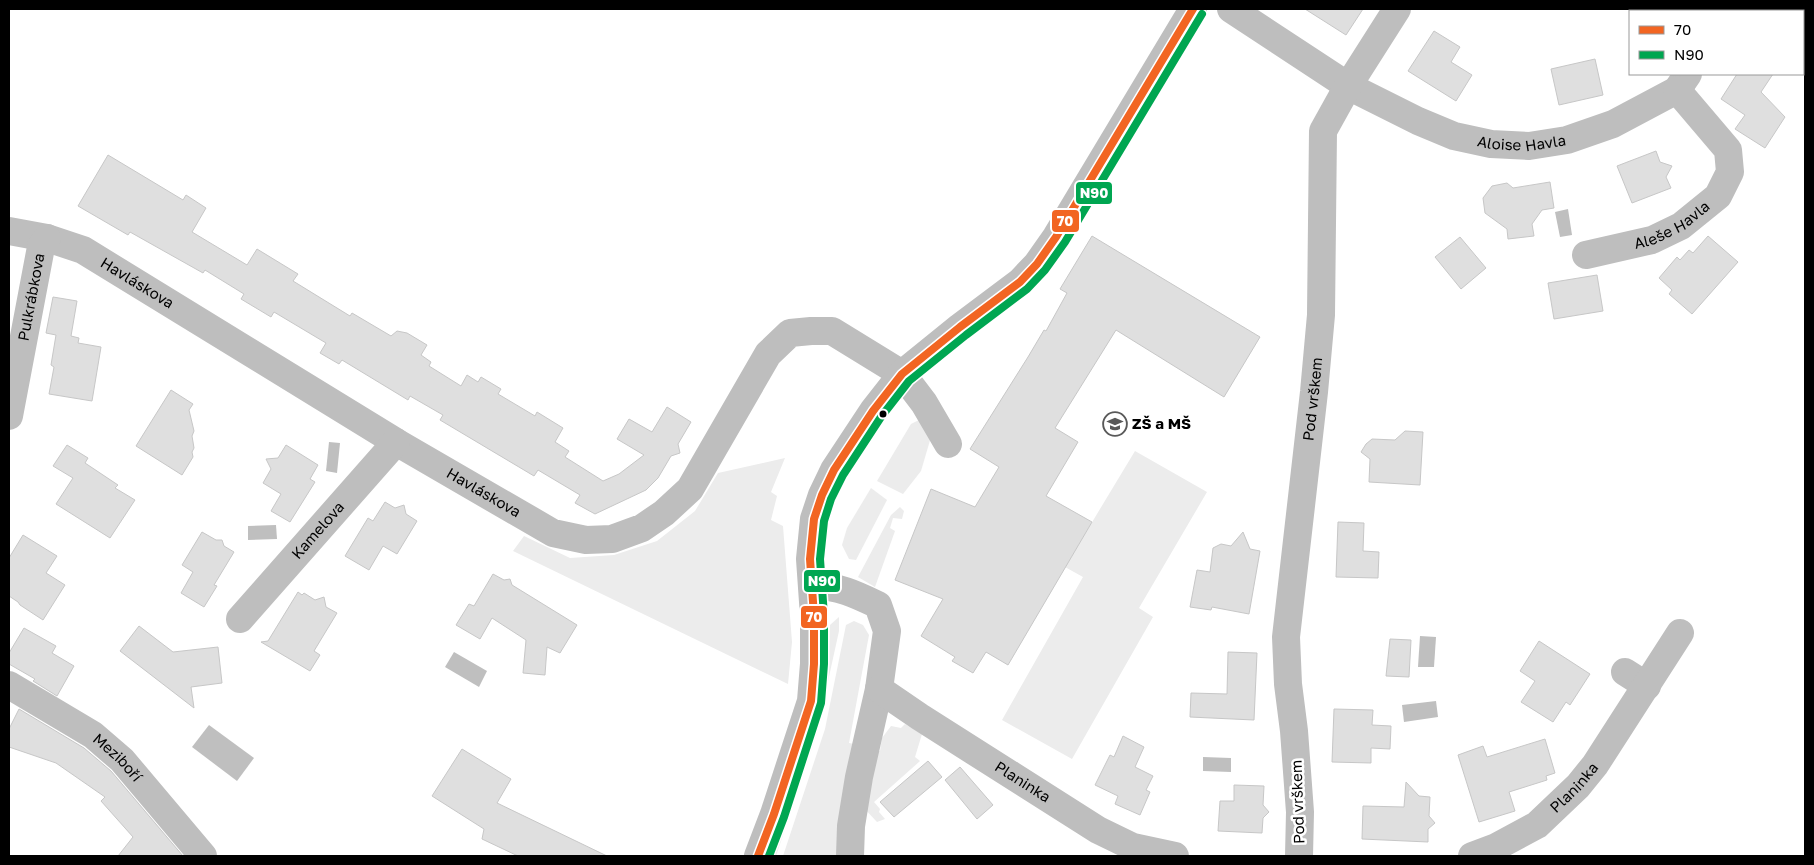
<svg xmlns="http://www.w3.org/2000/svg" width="1814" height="865" viewBox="0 0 1814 865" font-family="'Golos Text',sans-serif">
<rect width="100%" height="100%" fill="#fff"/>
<!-- green -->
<g fill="#ececec">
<polygon points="921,419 931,437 921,471 903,494 877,481 911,424"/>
<polygon points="1135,451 1207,492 1139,608 1153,617 1072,759 1002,720 1083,577 1065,567"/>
<polygon points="785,458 771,492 777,496 771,520 783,526 792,642 788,684 513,551 524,536 570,558 614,555 657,541 695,511 718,473"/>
<polygon points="871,488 887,500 856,560 849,559 842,545 847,528"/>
<polygon points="900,507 904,511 902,519 893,518 890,528 895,531 875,587 858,577 891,515"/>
<path d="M839 617V631L816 736 776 856H772C792 801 815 745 825 687 829 667 829 645 830 625Z"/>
<polygon points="854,621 863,625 869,635 849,743 854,744 842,856 783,856 825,729 846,625"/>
<polygon points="905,724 922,734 915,757 920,761 874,802 880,809 879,812 885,819 877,822 864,808 874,750 880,751 882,738 891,726 901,728"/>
</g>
<!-- water -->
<g fill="#bfbfbf">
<polygon points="1568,209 1572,235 1560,237 1555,212"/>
<polygon points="329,442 340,443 337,473 326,471"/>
<polygon points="276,525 277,539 248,540 248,526"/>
<polygon points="1420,636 1436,637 1434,667 1418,667"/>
<polygon points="454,652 487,671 479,687 445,667"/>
<polygon points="1436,701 1438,717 1404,722 1402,705"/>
<polygon points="209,725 254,758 237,781 192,747"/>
<polygon points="1203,757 1231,758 1231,772 1203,771"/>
</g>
<!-- building -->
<g fill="#dfdfdf" stroke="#c7c7c7">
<polygon points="1305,9 1363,9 1346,35"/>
<polygon points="1434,31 1460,47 1451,62 1472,75 1456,101 1408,71"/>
<polygon points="1595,59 1603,95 1559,105 1551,69"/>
<polygon points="1737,74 1773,74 1761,92 1785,117 1765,148 1735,129 1745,115 1721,99"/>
<polygon points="1656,151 1660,162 1672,166 1666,177 1671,188 1632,203 1617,166"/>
<polygon points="108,155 183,200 186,195 206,208 192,232 247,265 257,249 298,274 293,281 350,316 352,313 391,336 397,331 407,333 427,345 421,355 431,362 429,366 461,386 467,375 478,382 481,377 501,389 498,394 535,416 537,412 563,428 555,442 569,451 565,457 603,481 619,474 644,455 617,439 629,419 652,432 667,407 691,422 678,444 680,453 671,456 658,478 646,490 595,514 575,503 580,495 538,470 534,476 440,420 443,415 410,396 408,400 342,360 339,364 320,353 326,343 274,312 271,317 241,299 244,294 205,270 203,273 130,232 128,235 78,206"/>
<polygon points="1550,182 1554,208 1542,210 1532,224 1534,236 1508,239 1507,229 1485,213 1483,198 1492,186 1507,183 1513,188"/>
<polygon points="1092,236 1260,337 1224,397 1116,330 1055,428 1078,442 1046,496 1092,522 1008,665 986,652 973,673 952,661 955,657 921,636 943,599 895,580 931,489 975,507 999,467 970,449 1028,357 1044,330 1046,331 1067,293 1060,289"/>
<polygon points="1708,236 1738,262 1692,314 1669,294 1672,290 1659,278 1677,257 1680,260 1689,250 1693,253"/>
<polygon points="1460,237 1486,268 1461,289 1435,257"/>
<polygon points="1597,275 1603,311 1554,319 1548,283"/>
<polygon points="53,297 77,301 71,336 79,338 78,343 101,347 92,401 49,394 54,367 51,365 56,335 46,333"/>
<polygon points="171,390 193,404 189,410 194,431 192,436 194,448 192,452 193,457 182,475 136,446"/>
<polygon points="1405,431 1423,432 1420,485 1369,482 1370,459 1361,452 1366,444 1372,439 1395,440"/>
<polygon points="67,445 88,458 85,463 118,485 115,488 135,500 110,538 56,504 73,478 53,466"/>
<polygon points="286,445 318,465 310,479 315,482 290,522 271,511 281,494 263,483 271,469 266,459 278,458"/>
<polygon points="385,502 395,508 404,505 406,514 417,521 397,554 383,546 369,570 345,556 368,518 373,521"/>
<polygon points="1338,522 1364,523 1363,551 1379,552 1378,578 1336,577"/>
<polygon points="202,532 216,540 222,540 224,546 234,552 214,585 217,586 204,607 181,593 193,572 182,565"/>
<polygon points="1243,532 1250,549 1260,551 1249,614 1212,607 1211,610 1190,607 1197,570 1210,572 1213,548 1221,544 1231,546"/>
<polygon points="23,535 57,556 46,573 65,585 43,620 20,605 18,602 9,596 9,558"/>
<polygon points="493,574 504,580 510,579 512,585 577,625 560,653 547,647 545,675 523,673 526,640 492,618 480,639 456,625 469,604 474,606"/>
<polygon points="298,592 302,595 304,593 315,600 324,597 326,607 337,613 314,651 320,655 310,671 261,642 268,641"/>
<polygon points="139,626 173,652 218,647 222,683 191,687 194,708 120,651"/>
<polygon points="24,628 56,646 52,653 74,666 57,696 33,681 35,679 9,664 9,653"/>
<polygon points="1390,639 1411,640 1409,677 1386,676"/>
<polygon points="1539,641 1590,674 1570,705 1566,702 1553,722 1521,702 1535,681 1520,671"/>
<polygon points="1228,652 1257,653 1254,720 1190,717 1191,693 1227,694"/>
<polygon points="19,709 84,748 111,771 183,856 118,856 133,837 101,801 105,797 56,763 9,747 9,729"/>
<polygon points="1334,709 1373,710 1372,725 1391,726 1390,749 1371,748 1371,763 1332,762"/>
<polygon points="1123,736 1144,747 1135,767 1153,776 1146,790 1150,792 1140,815 1115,804 1118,796 1095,785 1110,755 1114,757"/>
<polygon points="1545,739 1555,773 1546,776 1547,780 1509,792 1515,811 1479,822 1458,755 1483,746 1487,757"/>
<polygon points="462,749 511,779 497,803 607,856 518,856 482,839 484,829 432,796"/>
<polygon points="928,761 942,777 894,817 880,802"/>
<polygon points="960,767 993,805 977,819 945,780"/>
<polygon points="1406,782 1419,796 1430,797 1429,816 1435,823 1428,829 1428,842 1362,839 1363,806 1404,807"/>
<polygon points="1234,785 1264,786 1263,805 1269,812 1263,818 1262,833 1218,831 1220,801 1234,801"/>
</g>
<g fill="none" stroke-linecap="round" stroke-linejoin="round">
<!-- minor -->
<g stroke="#bebebe" stroke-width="28">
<path id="s1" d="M1231 9 1348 86 1418 121 1454 136 1491 144 1529 146 1567 140 1613 124 1677 90 1688 74"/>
<polyline points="1728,11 1730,9"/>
<path id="s2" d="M9 231 47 238 83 250 396 442 553 533 586 540 612 539 642 528 664 513 690 489 768 354 790 333 811 331H832L902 374 924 403 948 444"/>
<path id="s3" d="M1586 255 1652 240 1681 226 1718 196 1730 172 1728 150 1677 90"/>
<path id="s4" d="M9 416 41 247 47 238"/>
<path d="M812 585C840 587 853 593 878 605L887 631 879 689 859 777 851 826 850 856"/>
<path id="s5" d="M240 619 396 442"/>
<polyline points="1625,672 1647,686"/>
<path id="s6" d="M9 685 93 735 122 760 203 856"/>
<path id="s7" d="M879 689 920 717 1098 830 1133 847 1175 856"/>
<polyline points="758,856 774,814 811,701 814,664 814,616 810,559 814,519 822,495 834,470 873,411 902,374 960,327 1020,282 1037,264 1056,237 1193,9"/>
<path id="s8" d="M1299 856 1300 812 1294 731 1288 684 1286 637 1314 392 1321 315 1323 131 1348 86 1397 9"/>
<path id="s9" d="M1472 856 1496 847 1537 825 1578 786 1595 765 1680 633"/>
</g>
<!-- bus-1 casing -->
<g stroke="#fff" stroke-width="11">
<polyline id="bus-1" points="758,856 774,814 811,701 814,664 814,616 810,559 814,519 822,495 834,470 873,411 902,374 960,327 1020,282 1037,264 1056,237 1193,9"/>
</g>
<!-- bus-2 casing -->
<g stroke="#fff" stroke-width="11">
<polyline id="bus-2" points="769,856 784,817 821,703 824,664 824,616 820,559 824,521 831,499 843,475 881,417 909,381 966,335 1027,289 1045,270 1065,242 1202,14"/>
</g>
<!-- bus-1 -->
<use href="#bus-1" stroke="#f26522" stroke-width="8"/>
<!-- bus-2 -->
<use href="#bus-2" stroke="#00a651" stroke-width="8"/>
</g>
<!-- icons -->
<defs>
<g id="school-ring" transform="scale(1.25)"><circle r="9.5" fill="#fff" stroke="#595959" stroke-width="1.5"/><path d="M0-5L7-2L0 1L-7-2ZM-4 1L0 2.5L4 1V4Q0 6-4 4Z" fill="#595959"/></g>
</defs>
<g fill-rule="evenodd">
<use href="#school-ring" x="1115" y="424"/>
</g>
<!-- markers -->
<circle fill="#000" stroke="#fff" stroke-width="2" cx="883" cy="414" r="4.5"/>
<g text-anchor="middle" stroke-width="5" stroke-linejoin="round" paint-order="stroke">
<!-- street labels -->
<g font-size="15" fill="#000" stroke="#fff">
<text dy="5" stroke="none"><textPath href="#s1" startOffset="326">Aloise Havla</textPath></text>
<text dy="5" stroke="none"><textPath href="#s3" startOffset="92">Aleše Havla</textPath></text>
<text dy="5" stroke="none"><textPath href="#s2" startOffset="140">Havláskova</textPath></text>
<text dy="5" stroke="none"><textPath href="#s4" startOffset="121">Pulkrábkova</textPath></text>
<text dy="5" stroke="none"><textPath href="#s8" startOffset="459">Pod vrškem</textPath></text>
<text dy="5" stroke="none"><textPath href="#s2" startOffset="545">Havláskova</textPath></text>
<text dy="5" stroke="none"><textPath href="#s5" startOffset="118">Kamelova</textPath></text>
<text dy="5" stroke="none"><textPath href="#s6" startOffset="131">Meziboří</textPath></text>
<text dy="5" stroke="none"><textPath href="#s7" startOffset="171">Planinka</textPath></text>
<text dy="5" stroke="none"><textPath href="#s9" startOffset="125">Planinka</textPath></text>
<text transform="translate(1298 802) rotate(-92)" y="5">Pod vrškem</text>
</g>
<!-- poi labels -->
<g font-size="15" font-weight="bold" fill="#000" stroke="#fff" text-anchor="start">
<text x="1132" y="429">ZŠ a MŠ</text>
</g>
</g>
<g stroke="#fff" stroke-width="2">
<rect x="1075" y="181" width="38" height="24" rx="5" fill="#00a651"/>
<rect x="1051" y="209" width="29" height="24" rx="5" fill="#f26522"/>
<rect x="803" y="569" width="38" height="24" rx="5" fill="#00a651"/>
<rect x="800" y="605" width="28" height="24" rx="5" fill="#f26522"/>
</g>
<g font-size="14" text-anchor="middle" font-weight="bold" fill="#fff">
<text x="1094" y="198">N90</text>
<text x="1065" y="226">70</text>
<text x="822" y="586">N90</text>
<text x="814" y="622">70</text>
</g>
<!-- border -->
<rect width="1814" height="865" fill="none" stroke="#000000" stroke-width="20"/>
<!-- legend -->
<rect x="1629" y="10" width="175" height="65" fill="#ffffff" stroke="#999999"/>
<rect x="1639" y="26" width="25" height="8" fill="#f26522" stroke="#999999"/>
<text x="1674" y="35" font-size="15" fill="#000000">70</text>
<rect x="1639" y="51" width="25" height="8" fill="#00a651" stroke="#999999"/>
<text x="1674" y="60" font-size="15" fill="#000000">N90</text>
</svg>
